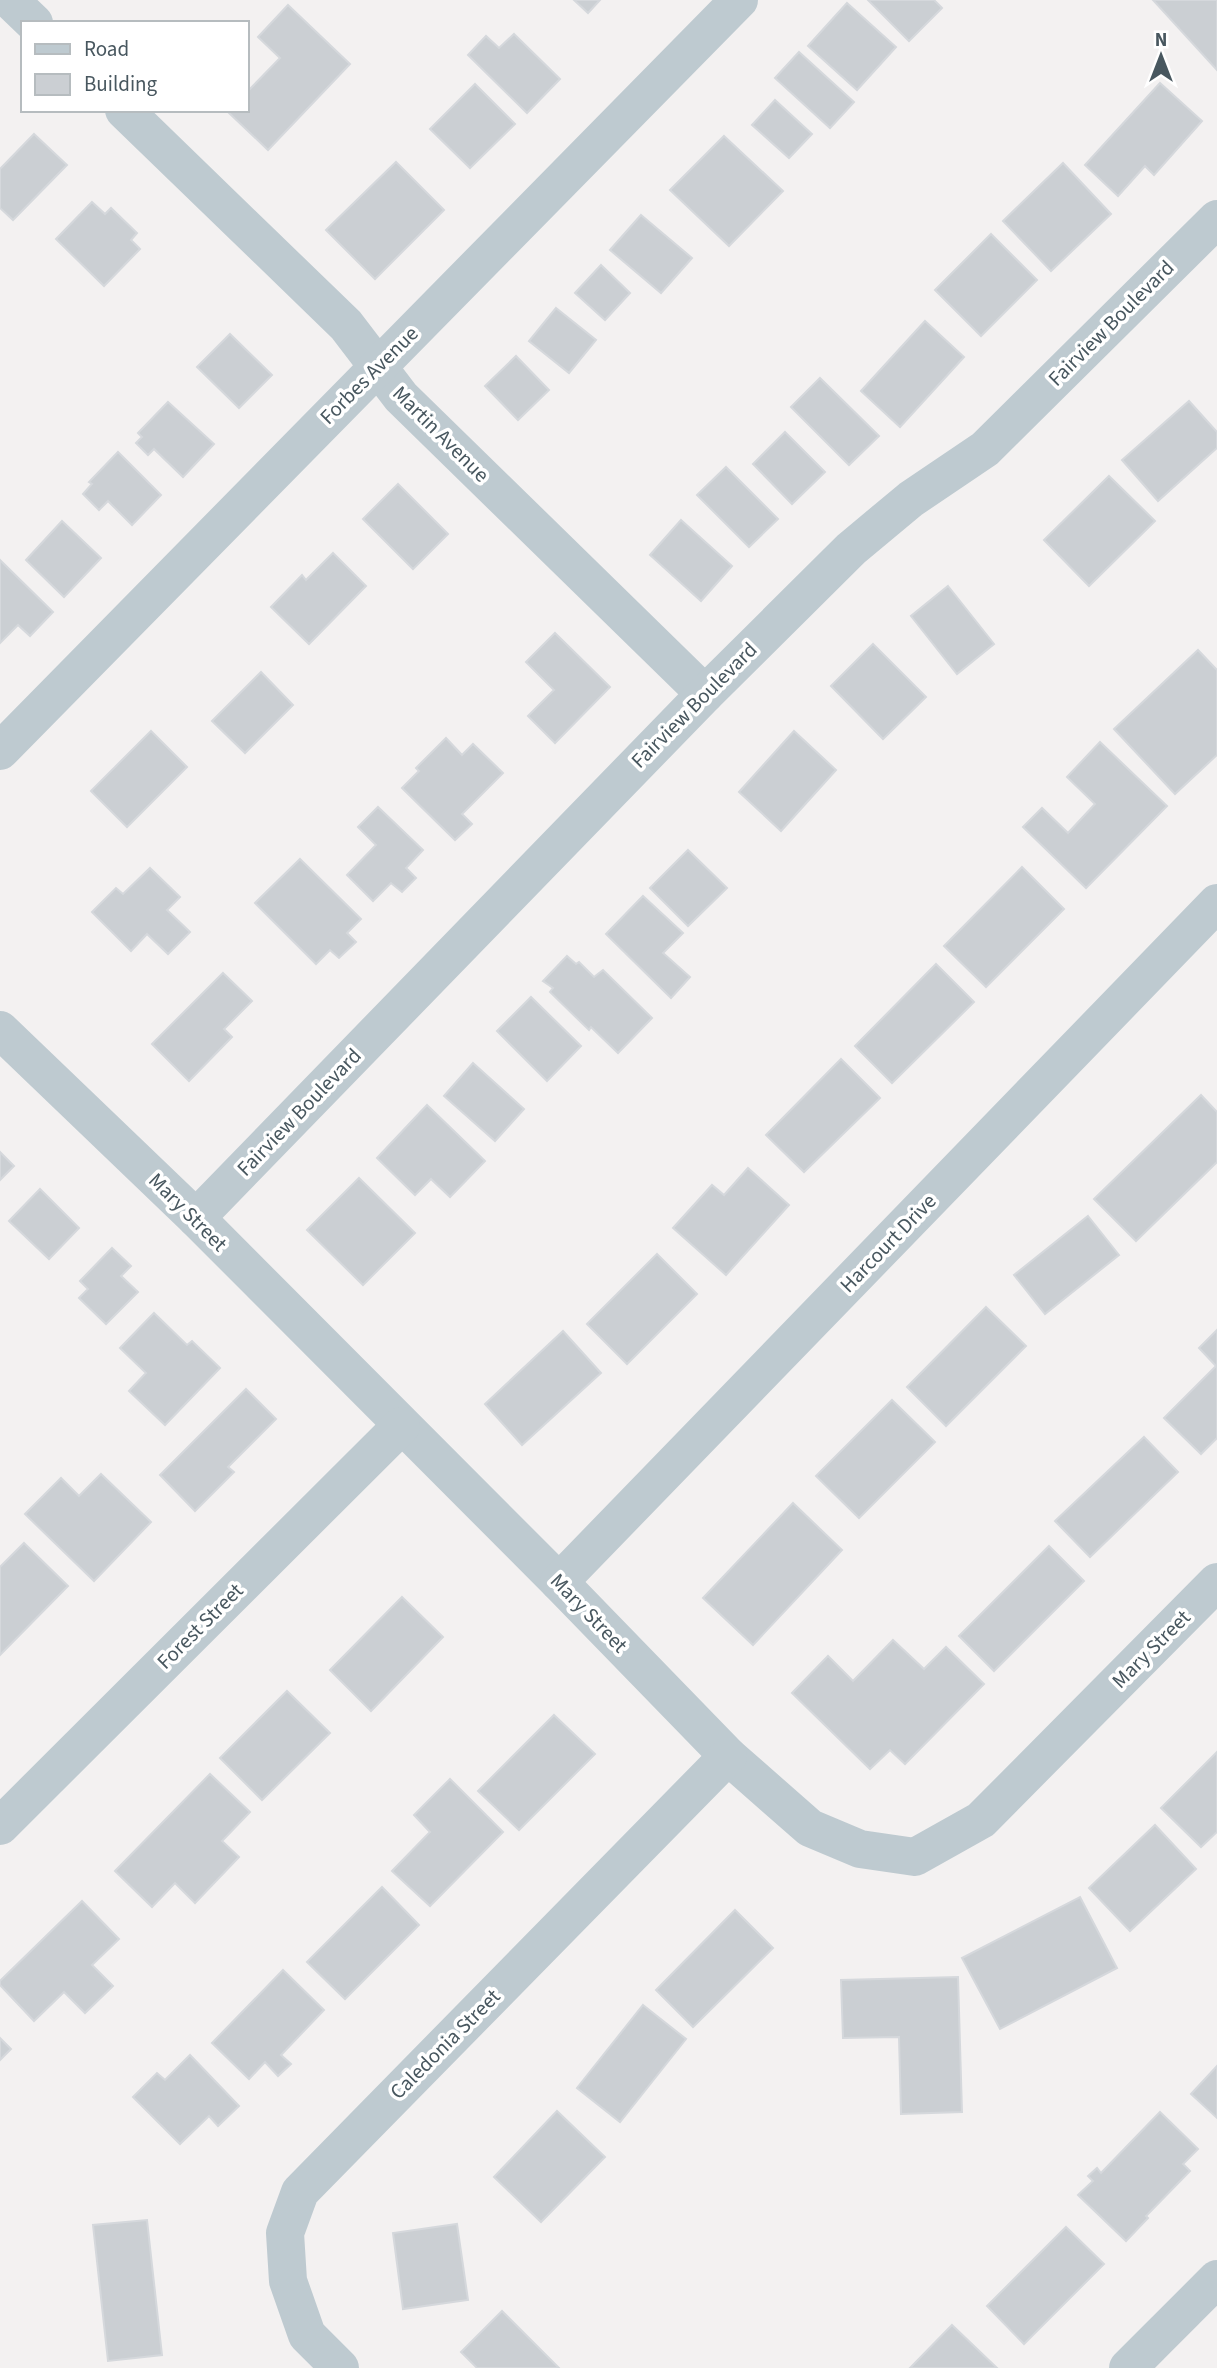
<svg xmlns="http://www.w3.org/2000/svg" width="1217" height="2368" viewBox="0 0 1217 2368" font-family="'Source Sans 3',sans-serif">
<rect width="100%" height="100%" fill="#f3f1f1"/>
<!-- building -->
<g fill="#cbcfd3" stroke="#d5d8dc" stroke-width="2">
<polygon points="574,0 600,0 588,13"/>
<polygon points="868,0 934,0 942,8 909,41"/>
<polygon points="1153,0 1217,0 1217,70"/>
<polygon points="847,3 896,47 857,90 808,46"/>
<polygon points="288,5 350,64 268,150 228,112 247,110 247,92 280,58 258,37"/>
<polygon points="514,34 560,79 527,113 468,55 486,36 499,48"/>
<polygon points="799,52 854,102 830,128 775,78"/>
<polygon points="1160,83 1202,121 1154,175 1145,166 1118,196 1085,165"/>
<polygon points="475,84 515,124 470,168 430,129"/>
<polygon points="775,100 812,134 789,158 752,125"/>
<polygon points="34,134 67,165 13,220 0,208 0,169"/>
<polygon points="724,136 783,191 729,246 670,190"/>
<polygon points="396,162 444,210 375,279 326,230"/>
<polygon points="1063,163 1111,214 1051,271 1003,221"/>
<polygon points="92,202 105,214 111,208 137,233 131,240 140,249 104,286 56,239"/>
<polygon points="641,215 692,258 661,293 610,250"/>
<polygon points="991,234 1037,280 981,336 935,290"/>
<polygon points="601,265 630,293 605,320 575,293"/>
<polygon points="556,308 596,340 569,373 529,341"/>
<polygon points="925,321 964,357 900,427 861,391"/>
<polygon points="230,334 272,375 239,408 197,367"/>
<polygon points="516,356 549,390 518,420 485,386"/>
<polygon points="820,378 879,436 849,465 791,407"/>
<polygon points="1189,401 1217,432 1217,448 1158,501 1122,460"/>
<polygon points="168,402 214,444 183,477 154,449 148,455 136,443 142,437 138,433"/>
<polygon points="785,432 825,472 792,504 753,464"/>
<polygon points="118,452 161,495 132,525 108,501 99,510 83,494 92,484 89,482"/>
<polygon points="726,467 778,519 749,547 697,495"/>
<polygon points="1109,476 1155,521 1089,586 1044,540"/>
<polygon points="398,484 448,534 413,569 363,519"/>
<polygon points="681,520 732,566 701,601 650,555"/>
<polygon points="62,521 101,558 64,597 26,560"/>
<polygon points="333,553 366,586 309,644 271,607 302,575 306,580"/>
<polygon points="0,560 53,612 30,636 18,625 0,643"/>
<polygon points="948,586 994,644 957,674 911,616"/>
<polygon points="555,633 610,687 555,743 528,716 554,690 526,662"/>
<polygon points="873,644 926,697 883,739 831,686"/>
<polygon points="1198,650 1217,670 1217,755 1175,794 1114,729"/>
<polygon points="261,672 293,705 245,753 212,721"/>
<polygon points="151,731 187,767 127,827 91,791"/>
<polygon points="794,731 836,770 781,831 739,792"/>
<polygon points="446,738 462,755 473,744 503,773 462,814 472,824 455,840 402,788 419,771 416,768"/>
<polygon points="1100,742 1167,806 1086,888 1023,827 1042,808 1068,833 1095,804 1067,777"/>
<polygon points="378,807 423,850 406,868 416,878 402,892 391,883 373,901 347,875 376,845 358,827"/>
<polygon points="688,850 727,888 688,926 650,888"/>
<polygon points="300,859 361,919 347,933 356,942 339,958 330,950 316,964 255,903"/>
<polygon points="1022,867 1064,909 986,987 944,946"/>
<polygon points="150,868 180,897 167,910 190,932 168,954 147,934 131,951 92,912 116,888 123,894"/>
<polygon points="643,896 683,933 663,953 690,977 671,998 606,934"/>
<polygon points="567,956 576,964 579,962 594,977 603,970 652,1018 618,1053 591,1027 589,1030 550,992 553,988 543,981"/>
<polygon points="936,964 974,1002 892,1083 855,1046"/>
<polygon points="223,973 252,1001 224,1029 232,1037 189,1081 152,1044"/>
<polygon points="531,997 581,1046 547,1081 497,1031"/>
<polygon points="841,1059 880,1098 804,1172 766,1135"/>
<polygon points="473,1063 524,1109 495,1141 444,1096"/>
<polygon points="1201,1095 1217,1112 1217,1162 1136,1241 1094,1199"/>
<polygon points="427,1105 485,1161 450,1197 431,1179 415,1195 377,1158"/>
<polygon points="0,1152 14,1166 0,1180"/>
<polygon points="748,1168 789,1205 726,1275 673,1228 712,1185 724,1195"/>
<polygon points="359,1178 415,1233 363,1285 307,1230"/>
<polygon points="40,1189 79,1228 49,1259 9,1221"/>
<polygon points="1088,1216 1119,1255 1045,1314 1014,1275"/>
<polygon points="112,1248 131,1266 121,1276 138,1292 106,1324 79,1298 88,1289 80,1281"/>
<polygon points="657,1254 697,1294 627,1364 587,1324"/>
<polygon points="986,1307 1026,1346 946,1426 907,1387"/>
<polygon points="154,1313 187,1345 192,1341 220,1368 165,1425 129,1391 146,1373 120,1348"/>
<polygon points="1217,1330 1217,1438 1201,1454 1164,1418 1216,1366 1199,1348"/>
<polygon points="563,1331 601,1373 522,1445 485,1404"/>
<polygon points="246,1389 276,1419 228,1467 234,1472 195,1511 160,1475"/>
<polygon points="892,1400 935,1442 859,1518 816,1476"/>
<polygon points="1144,1437 1178,1472 1090,1557 1055,1521"/>
<polygon points="101,1474 151,1522 94,1581 25,1514 61,1478 79,1496"/>
<polygon points="793,1503 842,1550 753,1645 703,1598"/>
<polygon points="24,1543 68,1586 0,1655 0,1567"/>
<polygon points="1049,1546 1084,1581 994,1671 959,1636"/>
<polygon points="402,1597 443,1637 371,1711 330,1670"/>
<polygon points="893,1640 924,1669 946,1647 984,1684 905,1764 890,1750 870,1769 792,1693 828,1656 853,1681"/>
<polygon points="287,1691 330,1733 262,1800 220,1758"/>
<polygon points="554,1715 595,1754 519,1830 478,1791"/>
<polygon points="1217,1752 1217,1832 1201,1847 1161,1808"/>
<polygon points="210,1774 250,1812 222,1841 239,1857 195,1903 175,1883 152,1907 115,1871"/>
<polygon points="450,1779 503,1832 430,1906 392,1871 430,1832 414,1815"/>
<polygon points="1155,1825 1196,1869 1130,1931 1089,1888"/>
<polygon points="382,1887 419,1925 345,1999 307,1962"/>
<polygon points="1080,1897 1117,1968 1000,2029 962,1958"/>
<polygon points="82,1901 119,1939 92,1965 113,1986 85,2013 64,1992 34,2021 0,1985 0,1981"/>
<polygon points="735,1910 773,1948 693,2027 656,1990"/>
<polygon points="283,1970 324,2010 281,2055 291,2064 278,2076 265,2062 249,2079 212,2043"/>
<polygon points="958,1977 962,2112 901,2114 899,2037 843,2038 841,1980"/>
<polygon points="643,2005 686,2039 620,2122 577,2088"/>
<polygon points="0,2038 11,2049 0,2060"/>
<polygon points="190,2055 239,2106 218,2126 209,2116 180,2144 133,2097 157,2073 165,2080"/>
<polygon points="1217,2066 1217,2118 1191,2094"/>
<polygon points="557,2111 605,2157 541,2222 494,2177"/>
<polygon points="1160,2112 1198,2149 1183,2164 1190,2171 1146,2216 1148,2218 1126,2241 1078,2195 1093,2181 1088,2176 1097,2168 1101,2173"/>
<polygon points="147,2220 162,2355 108,2361 93,2225"/>
<polygon points="457,2224 468,2300 403,2309 393,2233"/>
<polygon points="1066,2227 1104,2264 1024,2344 987,2306"/>
<polygon points="502,2311 559,2368 477,2368 461,2352"/>
<polygon points="952,2325 997,2368 910,2368"/>
</g>
<g fill="none" stroke-linecap="round" stroke-linejoin="round">
<!-- minor -->
<g stroke="#becad0" stroke-width="38">
<polyline points="10,0 34,23"/>
<polyline points="124,110 346,325 401,397 705,694"/>
<polyline points="0,751 739,0"/>
<polyline points="0,1030 196,1218 559,1582 728,1756 810,1828 860,1849 915,1857 981,1820 1217,1582"/>
<polyline points="196,1218 705,694 851,549 911,499 985,449 1217,219"/>
<polyline points="559,1582 1217,903"/>
<polyline points="0,1826 401,1426"/>
<polyline points="340,2368 307,2335 288,2281 285,2233 300,2192 728,1756"/>
<polyline points="1128,2368 1217,2279"/>
</g>
</g>
<g text-anchor="middle" stroke-width="7" stroke-linejoin="round" paint-order="stroke">
<!-- street labels -->
<g font-size="21" fill="#48575f" stroke="#fff">
<text transform="translate(1111 323) rotate(-45)" y="7">Fairview Boulevard</text>
<text transform="translate(369 375) rotate(-45)" y="7">Forbes Avenue</text>
<text transform="translate(441 434) rotate(45)" y="7">Martin Avenue</text>
<text transform="translate(694 705) rotate(-45)" y="7">Fairview Boulevard</text>
<text transform="translate(299 1112) rotate(-46)" y="7">Fairview Boulevard</text>
<text transform="translate(188 1212) rotate(45)" y="7">Mary Street</text>
<text transform="translate(888 1243) rotate(-46)" y="7">Harcourt Drive</text>
<text transform="translate(589 1613) rotate(46)" y="7">Mary Street</text>
<text transform="translate(200 1626) rotate(-45)" y="7">Forest Street</text>
<text transform="translate(1151 1649) rotate(-45)" y="7">Mary Street</text>
<text transform="translate(445 2044) rotate(-45)" y="7">Caledonia Street</text>
</g>
</g>
<!-- legend -->
<rect x="21" y="21" width="228" height="91" fill="#ffffff" stroke="#b6bcbf" stroke-width="2"/>
<rect x="35" y="44" width="35" height="10" fill="#becad0" stroke="#b6bcbf" stroke-width="2"/>
<text x="84" y="56" font-size="21" fill="#48575f">Road</text>
<rect x="35" y="74" width="35" height="21" fill="#cbcfd3" stroke="#b6bcbf" stroke-width="2"/>
<text x="84" y="91" font-size="21" fill="#48575f">Building</text>
<!-- north arrow -->
<g transform="translate(1161 56)" stroke="#ffffff" stroke-width="5" paint-order="stroke">
<path d="M0-5L12 26L0 18L-12 26Z" fill="#48575f"/>
<text y="-10" font-size="19" font-weight="bold" text-anchor="middle" fill="#48575f">N</text>
</g>
</svg>
